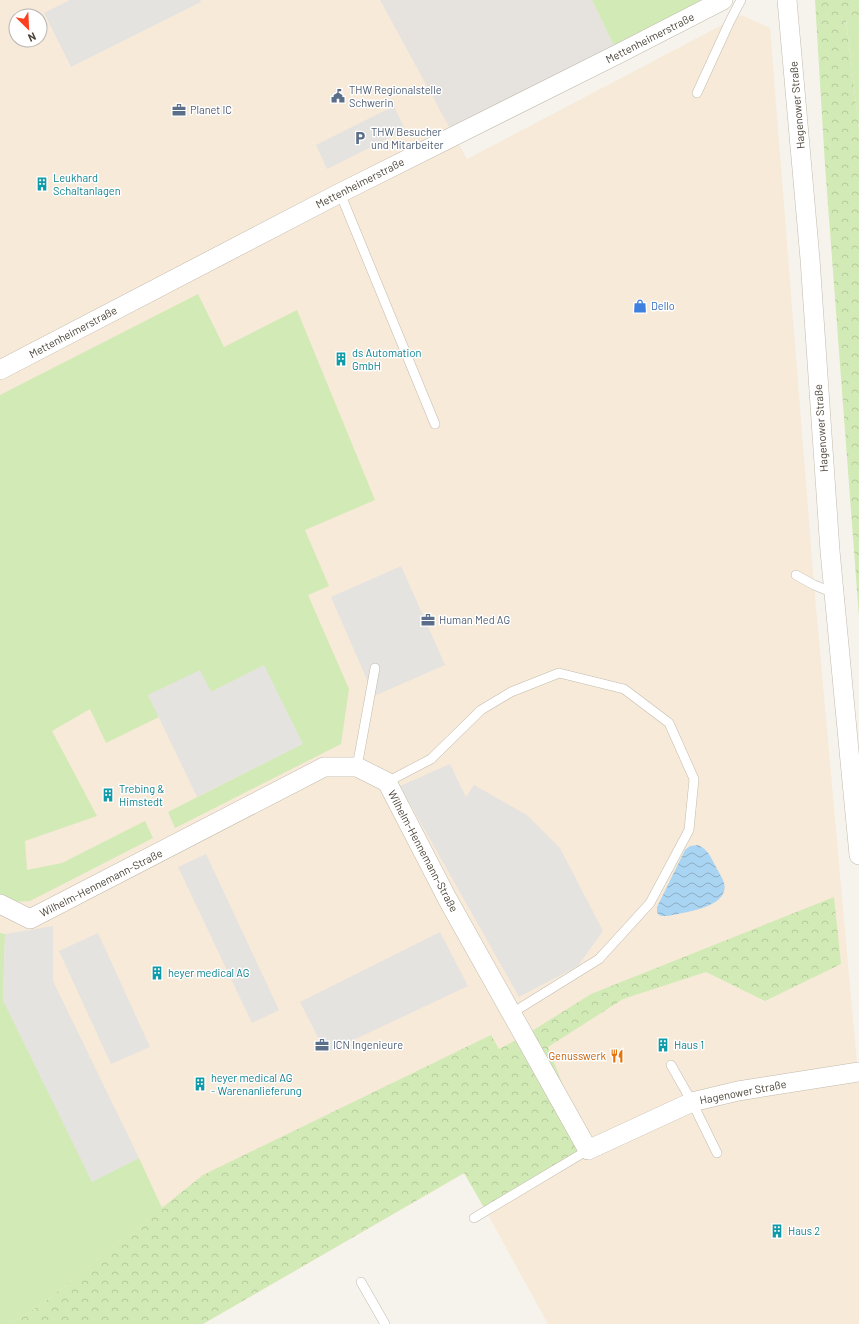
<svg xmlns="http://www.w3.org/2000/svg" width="859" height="1324" viewBox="0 0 859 1324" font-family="Barlow,sans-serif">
<defs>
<pattern id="forest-crowns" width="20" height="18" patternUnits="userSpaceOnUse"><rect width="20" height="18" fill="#d2eab5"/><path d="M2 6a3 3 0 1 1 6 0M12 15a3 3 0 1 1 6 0" fill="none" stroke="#b6ca9c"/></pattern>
<pattern id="water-waves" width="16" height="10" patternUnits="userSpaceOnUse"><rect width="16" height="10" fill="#a9d4f2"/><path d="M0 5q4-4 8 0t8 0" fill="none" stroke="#8caec5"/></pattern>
</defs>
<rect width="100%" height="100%" fill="#f6f3ec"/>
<!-- commercial -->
<path fill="#f7ead8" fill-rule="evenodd" d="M0 0H380L467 159 741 15 770 28 814 585 859 1086V1324H548L465 1173 203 1324H0ZM16 16H40V40H16Z"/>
<!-- industrial -->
<polygon fill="#e6e2dd" points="380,0 592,0 618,54 454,136"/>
<!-- grass -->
<g fill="#d2eab5">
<polygon points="592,0 723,0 618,54"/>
<polygon points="859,17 859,130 846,19"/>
<polygon points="198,294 224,347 297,310 375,500 305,530 329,586 308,595 349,689 341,744 175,828 168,812 302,744 264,666 211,692 148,695 159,717 106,743 90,709 52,731 97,816 25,841 27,870 62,863 145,821 153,838 30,901 8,902 0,895 0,395"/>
<polygon points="0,933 5,934 3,1000 92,1181 139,1158 162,1208 42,1304 10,1324 0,1324"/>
</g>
<!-- forest -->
<g fill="url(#forest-crowns)">
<polygon points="815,0 859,0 859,17 846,20 859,130 859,617 825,165"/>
<polygon points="834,897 841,964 765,1001 706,972 623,999 548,1047 588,1150 486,1211 464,1173 203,1324 10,1324 42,1304 203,1175 491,1035 499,1049 524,1036 591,994"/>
</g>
<!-- parking -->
<g fill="#e5e3e0">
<polygon points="70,0 200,0 201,2 71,67 44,13"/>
<polygon points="394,106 405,130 327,169 316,145"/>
<polygon points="401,566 445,665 374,696 331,597"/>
<polygon points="264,665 303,744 197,797 148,695 200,670 211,692"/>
<polygon points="450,764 466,797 474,785 527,815 560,848 603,931 578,966 519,997 400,786"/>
<polygon points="206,854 279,1010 252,1023 178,867"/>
<polygon points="53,926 53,981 139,1158 92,1182 3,1000 5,934"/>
<polygon points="440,932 468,986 326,1053 300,1002"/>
<polygon points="98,933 150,1047 111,1064 59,951"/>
</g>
<!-- water -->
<path fill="url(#water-waves)" d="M698 845C709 850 711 858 717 869 719 872 721 876 723 880 734 907 685 912 668 916H661L657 913V907L685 850 690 846Z"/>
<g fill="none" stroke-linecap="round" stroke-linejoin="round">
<!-- lane casing -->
<g stroke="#c2bbae" stroke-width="10">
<g id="lane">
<polyline points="697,93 730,21 741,0"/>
<polyline points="340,193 435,424"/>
<polyline points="796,575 814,585 834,593"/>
<polyline points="357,767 375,668"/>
<polyline points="387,782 431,759 481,710 511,692 559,673 624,689 669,723 694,779 689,830 650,903 599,959 512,1013"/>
<polyline points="671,1065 692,1102 717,1153"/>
<polyline points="474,1218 588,1150"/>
<polyline points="361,1282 385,1324"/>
</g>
</g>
<!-- street casing -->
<g stroke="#c2bbae" stroke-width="20">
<g id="street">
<polyline points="787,0 810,259 830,551 859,855"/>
<polyline points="0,370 340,193 618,54 723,0"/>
<polyline points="0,904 30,919 324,767 357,767 387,782 448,900 588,1150 692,1102 738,1091 859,1072"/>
</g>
</g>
<!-- lane -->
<use href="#lane" stroke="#fff" stroke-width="9"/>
<!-- street -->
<use href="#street" stroke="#fff" stroke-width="19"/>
</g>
<!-- icons -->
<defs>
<g id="civic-bare" transform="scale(1.08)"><path d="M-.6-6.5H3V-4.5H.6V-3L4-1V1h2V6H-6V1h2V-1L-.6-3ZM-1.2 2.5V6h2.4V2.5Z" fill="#5c6f8a" stroke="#fff" stroke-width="2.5" paint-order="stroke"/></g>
<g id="office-bare" transform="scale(1.08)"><path d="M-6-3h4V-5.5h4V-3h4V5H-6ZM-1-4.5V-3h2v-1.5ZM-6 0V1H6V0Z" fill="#5c6f8a" stroke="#fff" stroke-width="2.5" paint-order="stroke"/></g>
<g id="parking-bare" transform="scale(1.08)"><path d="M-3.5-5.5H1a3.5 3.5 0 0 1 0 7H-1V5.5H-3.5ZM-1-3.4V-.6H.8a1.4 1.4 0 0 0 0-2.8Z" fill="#5c6f8a" stroke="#fff" stroke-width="2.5" paint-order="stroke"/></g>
<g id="building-bare" transform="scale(1.08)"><path d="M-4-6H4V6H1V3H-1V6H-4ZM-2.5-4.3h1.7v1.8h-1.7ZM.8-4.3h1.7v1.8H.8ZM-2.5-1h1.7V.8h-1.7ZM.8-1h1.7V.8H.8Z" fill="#0f9aa8" stroke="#fff" stroke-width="2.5" paint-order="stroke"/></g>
<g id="shop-bare" transform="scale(1.08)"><path d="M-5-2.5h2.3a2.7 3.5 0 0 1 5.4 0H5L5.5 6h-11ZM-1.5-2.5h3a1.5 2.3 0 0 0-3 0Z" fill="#3f7fe0" stroke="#fff" stroke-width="2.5" paint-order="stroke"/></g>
<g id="restaurant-bare" transform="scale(1.08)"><path d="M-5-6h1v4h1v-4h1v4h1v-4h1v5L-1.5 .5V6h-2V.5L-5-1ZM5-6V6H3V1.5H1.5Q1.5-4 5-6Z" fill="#e8710a" stroke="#fff" stroke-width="2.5" paint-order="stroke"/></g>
</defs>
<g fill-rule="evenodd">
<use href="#civic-bare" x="338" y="96"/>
<use href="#office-bare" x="179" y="110"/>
<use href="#parking-bare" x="360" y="138"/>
<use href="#building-bare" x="42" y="184"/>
<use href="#shop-bare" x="640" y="306"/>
<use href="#building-bare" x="341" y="359"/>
<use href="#office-bare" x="428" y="620"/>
<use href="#building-bare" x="108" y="795"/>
<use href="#building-bare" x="157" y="973"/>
<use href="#office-bare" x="322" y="1045"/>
<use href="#building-bare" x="663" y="1045"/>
<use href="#restaurant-bare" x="617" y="1056"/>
<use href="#building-bare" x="200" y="1084"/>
<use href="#building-bare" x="777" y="1231"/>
</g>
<g text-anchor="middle" stroke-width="3" stroke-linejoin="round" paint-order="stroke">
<!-- street labels -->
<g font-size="11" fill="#4b4439" stroke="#fff">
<text transform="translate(650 38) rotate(-27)" y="4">Mettenheimerstraße</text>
<text transform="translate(797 105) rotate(-95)" y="4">Hagenower Straße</text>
<text transform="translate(360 183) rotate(-27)" y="4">Mettenheimerstraße</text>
<text transform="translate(73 332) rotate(-28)" y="4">Mettenheimerstraße</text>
<text transform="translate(821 428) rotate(-94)" y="4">Hagenower Straße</text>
<text transform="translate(423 851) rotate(62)" y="4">Wilhelm-Hennemann-Straße</text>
<text transform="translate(101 883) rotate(-27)" y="4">Wilhelm-Hennemann-Straße</text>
<text transform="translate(743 1092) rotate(-11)" y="4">Hagenower Straße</text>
</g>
<!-- service labels -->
<g font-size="11" fill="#4e5e75" stroke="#fff" text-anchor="start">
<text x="349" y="94">THW Regionalstelle<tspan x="349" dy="13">Schwerin</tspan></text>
<text x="190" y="114">Planet IC</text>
<text x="371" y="136">THW Besucher<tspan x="371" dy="13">und Mitarbeiter</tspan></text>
<text x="439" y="624">Human Med AG</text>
<text x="333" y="1049">ICN Ingenieure</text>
</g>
<!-- culture labels -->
<g font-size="11" fill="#0d838f" stroke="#fff" text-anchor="start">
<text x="53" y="182">Leukhard<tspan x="53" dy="13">Schaltanlagen</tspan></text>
<text x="352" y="357">ds Automation<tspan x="352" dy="13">GmbH</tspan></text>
<text x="119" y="793">Trebing &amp;<tspan x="119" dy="13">Himstedt</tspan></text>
<text x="168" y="977">heyer medical AG</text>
<text x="674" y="1049">Haus 1</text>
<text x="211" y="1082">heyer medical AG<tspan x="211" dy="13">- Warenanlieferung</tspan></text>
<text x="788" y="1235">Haus 2</text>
</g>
<!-- shop labels -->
<g font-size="11" fill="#366cbe" stroke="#fff" text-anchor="start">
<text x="651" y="310">Dello</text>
</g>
<!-- food labels -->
<g font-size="11" fill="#c56008" stroke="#fff" text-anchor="end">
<text x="606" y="1060">Genusswerk</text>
</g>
</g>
<!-- north arrow -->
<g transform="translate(28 28) rotate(156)"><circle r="19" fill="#ffffff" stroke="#b7b4b0"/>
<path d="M0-3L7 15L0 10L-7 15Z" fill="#fc3f1d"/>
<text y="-6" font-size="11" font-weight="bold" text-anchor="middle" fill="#4b4439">N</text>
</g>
</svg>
